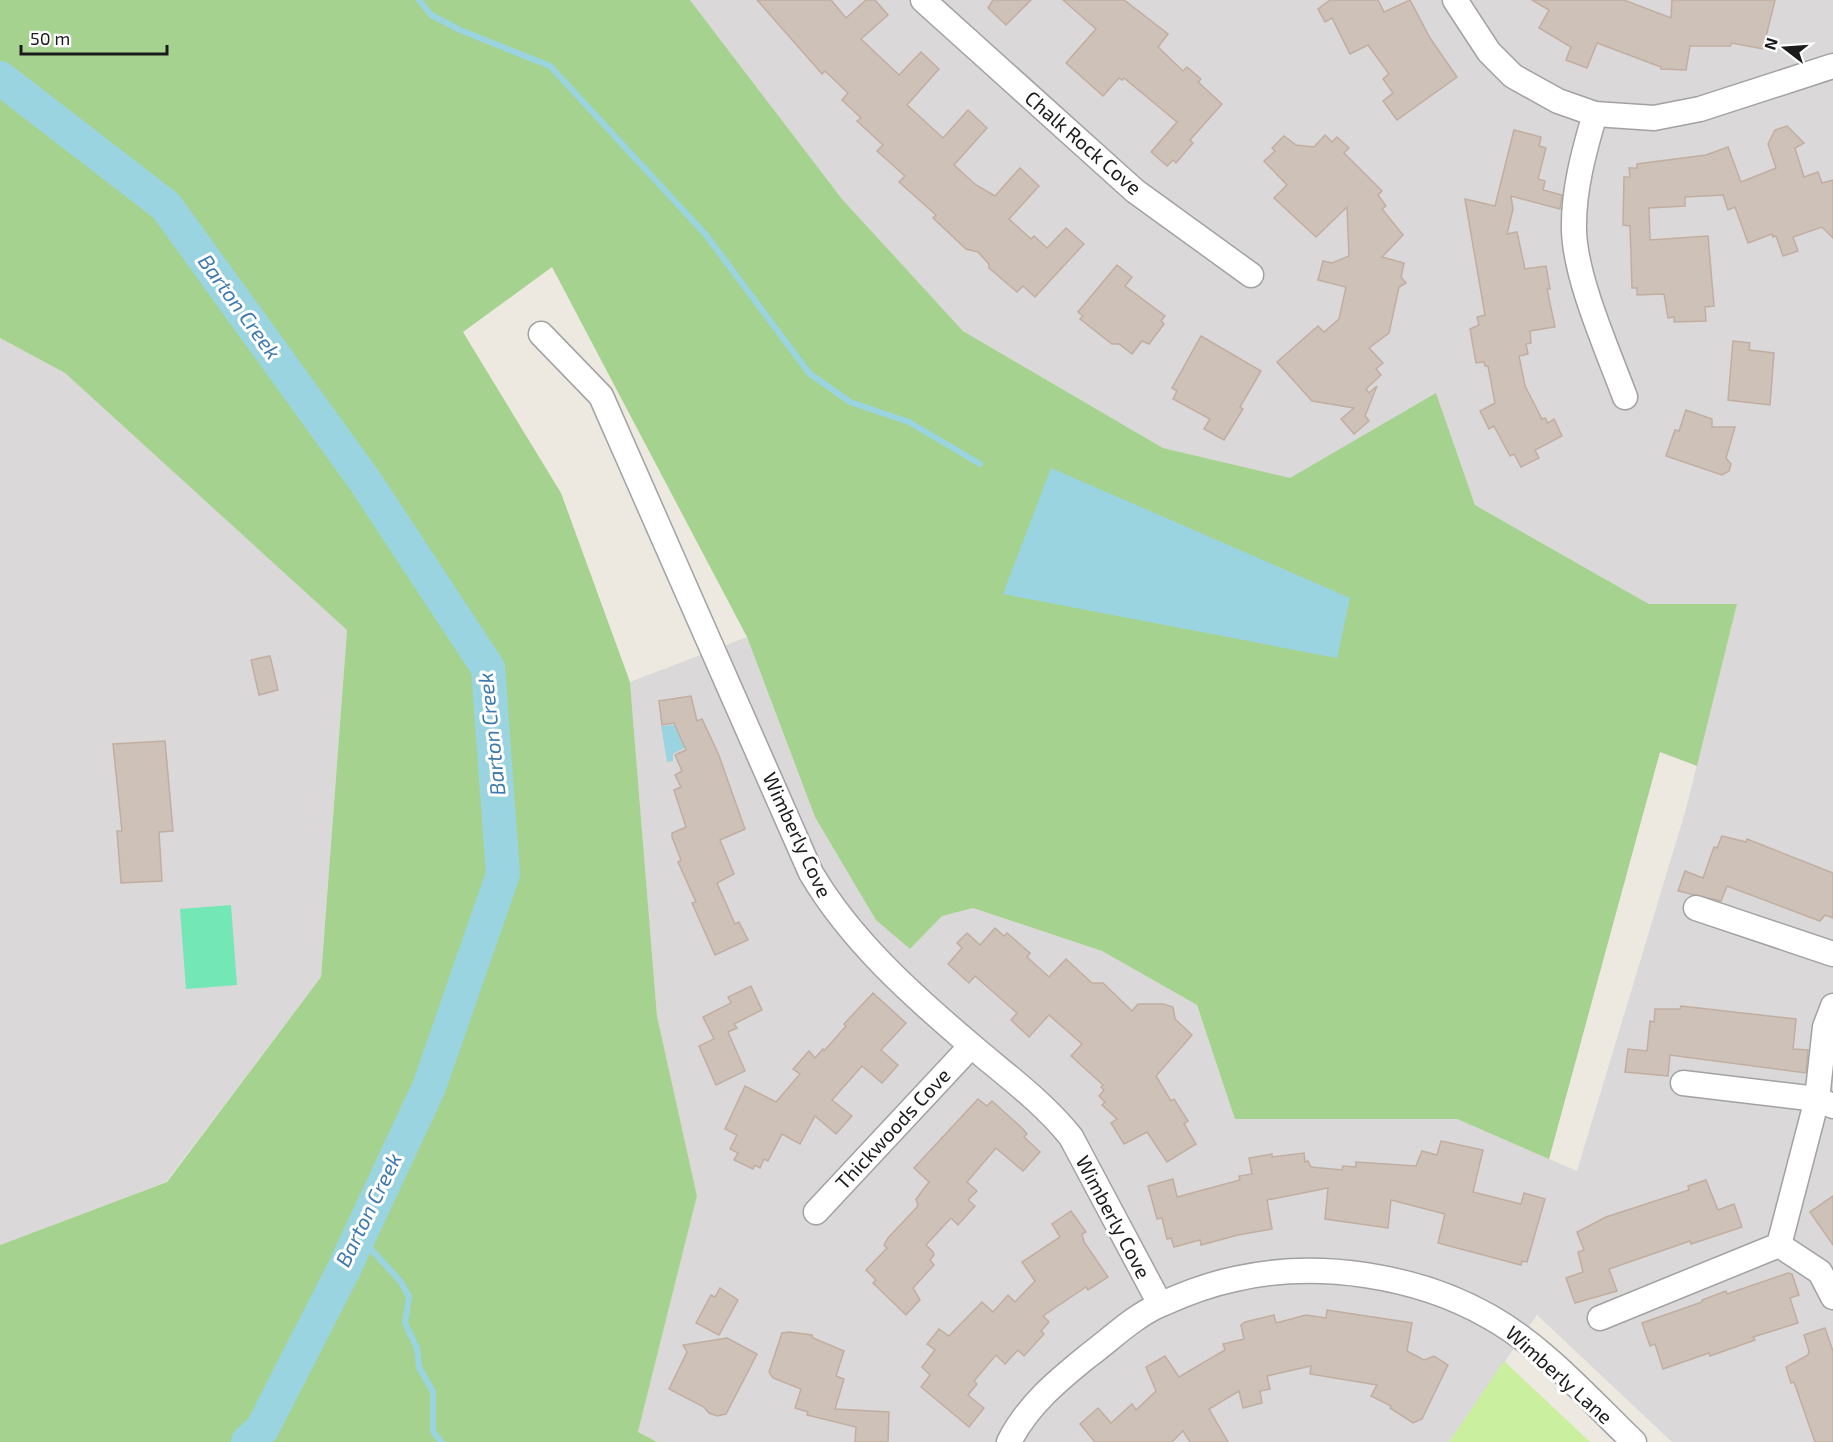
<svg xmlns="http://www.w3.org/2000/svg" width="1833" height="1442" viewBox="0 0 1833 1442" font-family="'Exo 2',sans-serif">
<rect width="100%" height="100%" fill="#eee9e0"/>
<!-- residential -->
<g fill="#dad8d8">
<polygon points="690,0 1833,0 1833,1442 1672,1442 1537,1315 1449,1442 657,1442 638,1432 697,1196 657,1016 630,682 747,637 815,817 910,949 942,916 973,908 1102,951 1197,1005 1236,1119 1457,1119 1577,1171 1686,809 1737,604 1649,604 1475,505 1436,394 1290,479 1163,448 963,331 842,199"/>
<polygon points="0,338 65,373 347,629 321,977 166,1182 0,1245"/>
</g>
<!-- grass -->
<polygon fill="#c9ef9f" points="1504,1361 1590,1442 1449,1442"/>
<!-- forest -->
<polygon fill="#a6d290" points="0,0 690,0 842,199 963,331 1163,448 1290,478 1436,393 1475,505 1649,604 1737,604 1697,766 1660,752 1549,1159 1457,1119 1235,1119 1197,1005 1102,951 973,908 942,916 910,949 876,920 815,817 747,637 552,267 463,332 561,493 630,682 657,1016 697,1196 638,1432 657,1442 0,1442 0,1245 167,1182 321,977 347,630 65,373 0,338"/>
<!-- pitch -->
<polygon fill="#74e7b6" points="231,905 237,985 186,989 180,909"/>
<!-- water -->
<g fill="#9bd4e1">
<polygon points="1051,468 1350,598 1337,658 1003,594"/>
<polygon points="674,725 682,738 684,748 673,754 673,761 667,762 661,726"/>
</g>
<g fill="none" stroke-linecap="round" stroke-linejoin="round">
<!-- stream -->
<g stroke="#9bd4e1" stroke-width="6">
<polyline points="419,0 431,15 460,30 550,66 706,235 809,373 850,402 909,422 980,464"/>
<polyline points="359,1236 401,1282 409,1297 405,1323 417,1348 419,1367 433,1392 433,1431 441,1442"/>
</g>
<!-- river -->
<polyline stroke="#9bd4e1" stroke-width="34" points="0,78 166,206 365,481 488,668 503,874 429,1087 343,1271 262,1429 248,1442"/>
</g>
<!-- building -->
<g fill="#cec1b8" stroke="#c1aea1" stroke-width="1.5">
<polygon points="757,0 831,0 846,18 866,0 875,0 888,15 861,39 899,75 921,52 939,69 907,105 943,138 968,110 987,128 954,165 976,185 995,196 1020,168 1039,186 1009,219 1031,239 1034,236 1047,248 1066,228 1084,244 1035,297 1023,286 1017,292 989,268 989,264 978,252 966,249 933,218 936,215 899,182 905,176 877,151 883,145 857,121 861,118 842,100 848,93 825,71 822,74"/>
<polygon points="993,0 1031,0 1006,25 988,8"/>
<polygon points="1063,0 1124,0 1168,34 1158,47 1183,71 1187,67 1201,79 1198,82 1222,104 1190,140 1193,143 1176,163 1173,160 1167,166 1151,152 1177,122 1124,78 1122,80 1119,78 1103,96 1066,63 1096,29"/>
<polygon points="1330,0 1378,0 1384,12 1410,0 1430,38 1457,77 1397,120 1383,101 1393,93 1383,79 1389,74 1368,45 1350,54 1332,18 1325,22 1318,9"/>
<polygon points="1532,0 1624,0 1671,18 1672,0 1775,0 1763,49 1732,43 1730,46 1690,46 1686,70 1661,69 1661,67 1597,43 1587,68 1566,60 1571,47 1539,28 1549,10"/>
<polygon points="1787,126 1804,143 1795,148 1804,177 1818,172 1822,183 1833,180 1833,238 1822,227 1793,237 1798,251 1783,256 1776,236 1773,237 1772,234 1748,243 1735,207 1728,210 1723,195 1685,197 1685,206 1649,208 1650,240 1708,236 1714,306 1705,307 1706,321 1674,322 1674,317 1668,318 1664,294 1637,295 1637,288 1632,288 1630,226 1623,225 1624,177 1630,177 1629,168 1637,168 1637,164 1706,155 1728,147 1741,182 1776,168 1768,144 1775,130"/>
<polygon points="1514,130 1541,137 1539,146 1546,148 1538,179 1545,181 1543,190 1562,195 1560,209 1511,196 1513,209 1507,234 1517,232 1525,269 1546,266 1550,289 1547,289 1555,327 1530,331 1531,343 1526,344 1528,354 1519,356 1525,386 1542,419 1545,418 1548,423 1554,419 1562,436 1535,450 1539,458 1521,467 1514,454 1510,456 1494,426 1489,429 1480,411 1495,403 1488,366 1485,366 1484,362 1476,363 1470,329 1479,325 1477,317 1485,315 1465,199 1495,206"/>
<polygon points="1325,135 1332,142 1337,137 1349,148 1344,153 1382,191 1378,195 1386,206 1382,209 1403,235 1382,257 1404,263 1401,277 1406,283 1399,287 1389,333 1369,348 1383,363 1376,369 1381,375 1366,389 1369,393 1377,386 1365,416 1369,421 1354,434 1341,419 1354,408 1312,401 1277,362 1318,326 1324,332 1339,319 1346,287 1318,280 1323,261 1332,263 1349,256 1347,207 1316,237 1274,198 1287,185 1264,161 1275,151 1272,148 1284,136 1296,145 1314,147"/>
<polygon points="1117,265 1132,277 1125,286 1165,316 1161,321 1164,324 1149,344 1142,341 1132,354 1119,344 1112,344 1080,319 1083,316 1078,312"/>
<polygon points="1201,336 1261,371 1240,407 1243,409 1224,440 1204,429 1210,419 1173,399 1177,391 1172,388"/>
<polygon points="1733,341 1750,343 1749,350 1774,353 1770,405 1728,400"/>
<polygon points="1686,410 1712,419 1712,427 1735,427 1726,458 1731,464 1729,471 1722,475 1666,456 1675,430 1679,431"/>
<polygon points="270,656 278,690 259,695 251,660"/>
<polygon points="691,696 697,721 702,719 718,753 745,829 720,840 734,874 717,883 735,924 739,922 748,940 715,955 692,903 696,902 678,862 681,860 672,837 672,833 686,827 674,790 681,787 675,775 682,771 675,755 686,750 674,723 662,725 659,701"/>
<polygon points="165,741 173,831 159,832 162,881 121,883 117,831 122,831 113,744"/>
<polygon points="1722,836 1746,842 1747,839 1833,873 1833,918 1825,915 1820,921 1727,886 1721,901 1678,891 1685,871 1703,878 1714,847 1717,848"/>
<polygon points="995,928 1004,936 1007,933 1030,953 1027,957 1049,977 1066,959 1092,983 1103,983 1132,1011 1138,1004 1163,1004 1173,1007 1175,1019 1192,1035 1156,1076 1171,1101 1174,1099 1188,1121 1184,1124 1196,1144 1167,1162 1147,1132 1124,1144 1111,1123 1117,1119 1102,1105 1105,1102 1099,1096 1104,1090 1101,1087 1103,1085 1071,1056 1082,1044 1049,1015 1029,1037 1011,1020 1017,1013 975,976 969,983 948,964 962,948 957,943 967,933 980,945"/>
<polygon points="751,986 762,1010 734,1024 737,1028 728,1032 745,1071 716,1085 699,1046 714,1039 703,1017 731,1003 728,997"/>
<polygon points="873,993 906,1023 881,1050 898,1065 882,1083 862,1066 832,1100 852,1116 836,1134 815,1116 800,1144 782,1134 768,1161 764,1159 760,1168 755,1165 753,1169 734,1160 738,1153 730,1149 737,1135 725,1129 745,1086 776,1102 800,1074 793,1069 809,1051 815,1058 823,1049 824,1051 846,1026 844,1024"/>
<polygon points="1681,1006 1796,1019 1793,1049 1808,1050 1806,1073 1670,1055 1668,1076 1625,1072 1628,1049 1647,1051 1650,1021 1654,1022 1655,1009 1680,1009"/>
<polygon points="978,1099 987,1106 992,1101 1022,1128 1027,1134 1024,1137 1040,1152 1023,1171 996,1148 967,1182 977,1191 968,1200 975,1206 958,1225 951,1218 926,1245 933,1252 934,1255 930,1260 934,1265 913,1288 920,1300 906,1315 873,1283 876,1280 866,1270 887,1248 884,1245 888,1238 918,1206 916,1199 929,1182 914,1168"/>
<polygon points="1441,1141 1483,1150 1473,1192 1521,1204 1524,1193 1545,1199 1527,1262 1522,1261 1521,1265 1438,1243 1445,1214 1391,1200 1388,1228 1325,1219 1328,1188 1267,1200 1272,1229 1238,1235 1201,1245 1200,1240 1174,1247 1171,1238 1167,1239 1162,1218 1157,1219 1148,1186 1173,1179 1177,1197 1240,1180 1239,1176 1252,1174 1249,1158 1272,1154 1272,1157 1304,1153 1305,1162 1308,1161 1311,1167 1342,1170 1343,1166 1356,1167 1356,1162 1416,1166 1422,1151 1437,1155"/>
<polygon points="1706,1180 1718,1210 1734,1204 1742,1227 1691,1244 1690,1241 1609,1269 1617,1291 1575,1303 1566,1278 1583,1272 1578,1252 1584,1250 1577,1232 1606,1217 1689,1190 1688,1186"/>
<polygon points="1833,1196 1833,1245 1810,1212"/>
<polygon points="1071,1211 1086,1232 1082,1234 1084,1242 1108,1277 1088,1290 1086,1287 1043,1316 1049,1322 1041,1331 1044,1334 1024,1356 1018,1350 1005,1364 996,1355 974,1381 977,1384 968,1395 984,1408 969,1427 921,1387 930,1375 922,1367 935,1350 927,1344 939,1329 949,1336 982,1302 993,1312 1008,1295 1015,1302 1035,1281 1022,1262 1060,1237 1052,1224"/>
<polygon points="1788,1273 1792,1274 1799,1295 1790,1298 1798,1323 1753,1337 1755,1340 1710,1356 1709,1353 1663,1369 1655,1344 1650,1346 1642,1323 1702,1302 1702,1300 1726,1291 1727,1294"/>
<polygon points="720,1288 738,1300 719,1335 696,1323 711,1295 715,1297"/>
<polygon points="1327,1310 1412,1323 1407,1351 1424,1360 1434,1356 1448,1365 1422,1419 1413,1423 1390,1408 1391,1406 1371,1396 1377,1385 1310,1374 1311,1366 1267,1376 1270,1389 1260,1391 1262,1403 1243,1408 1239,1391 1209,1409 1228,1442 1190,1442 1183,1431 1172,1442 1095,1442 1080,1424 1098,1408 1111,1423 1132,1404 1136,1410 1156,1391 1146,1367 1165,1356 1179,1377 1225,1350 1223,1344 1244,1339 1241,1325 1245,1322 1274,1315 1276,1323 1306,1315 1326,1318"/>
<polygon points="1825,1328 1833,1351 1833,1442 1815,1442 1794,1382 1791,1383 1786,1367 1808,1355 1809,1351 1804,1335"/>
<polygon points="789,1332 812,1335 813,1338 844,1351 836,1376 844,1379 835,1409 889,1412 888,1442 855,1442 856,1427 807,1415 808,1412 795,1408 801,1389 773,1378 769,1372 782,1333"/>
<polygon points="727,1338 757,1354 726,1414 717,1416 709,1413 704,1407 669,1389 687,1352 683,1345"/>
</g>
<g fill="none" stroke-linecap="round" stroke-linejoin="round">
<!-- minor casing -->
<g stroke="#a2a2a2" stroke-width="27">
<g id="minor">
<polyline points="923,0 1135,191 1251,275"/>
<polyline points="1455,0 1489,52 1513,76 1558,101 1595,114 1654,118 1700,109 1833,66"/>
<path d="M1595 114C1584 151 1573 191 1574 230 1575 278 1608 351 1625 397"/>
<path d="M541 334 601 396 811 873C851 941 913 996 973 1047 1007 1076 1043 1102 1071 1137L1160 1304"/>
<polyline points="1696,908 1833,954"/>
<polyline points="1683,1083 1817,1099 1825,1027 1833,1006"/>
<polyline points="816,1212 971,1046"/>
<polyline points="1779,1245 1820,1272 1833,1297"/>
<polyline points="1600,1318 1779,1245 1817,1099 1833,1106"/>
<path d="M1009 1442C1027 1406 1057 1381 1088 1356 1111 1339 1135 1315 1162 1304 1184 1294 1211 1284 1235 1279 1317 1260 1417 1275 1490 1317 1545 1348 1589 1399 1634 1442"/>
</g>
</g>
<!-- minor -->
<use href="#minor" stroke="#fff" stroke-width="24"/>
</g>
<g text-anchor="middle" stroke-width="6" stroke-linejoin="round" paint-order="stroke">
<!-- street labels -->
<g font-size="20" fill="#1b1b1b" stroke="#fff">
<text transform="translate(1083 143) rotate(41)" y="7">Chalk Rock Cove</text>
<text transform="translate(797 835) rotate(65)" y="7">Wimberly Cove</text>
<text transform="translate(893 1129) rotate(-47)" y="7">Thickwoods Cove</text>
<text transform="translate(1113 1217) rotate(62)" y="7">Wimberly Cove</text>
<text transform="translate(1559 1375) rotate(42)" y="7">Wimberly Lane</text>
</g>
<!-- water labels -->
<g font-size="21" font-style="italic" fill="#3d79ac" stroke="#fff">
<text transform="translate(239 307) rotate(54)" y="7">Barton Creek</text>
<text transform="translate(492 734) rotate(-96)" y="7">Barton Creek</text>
<text transform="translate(369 1210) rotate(-64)" y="7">Barton Creek</text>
</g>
</g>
<!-- north arrow -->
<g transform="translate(1785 48) rotate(287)" stroke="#ffffff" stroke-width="4.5" paint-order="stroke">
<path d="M0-4.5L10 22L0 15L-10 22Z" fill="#1b1b1b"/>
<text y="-9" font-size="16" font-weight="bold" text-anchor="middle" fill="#1b1b1b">N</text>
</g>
<!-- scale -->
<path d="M21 45v9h146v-9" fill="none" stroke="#1b1b1b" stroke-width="3"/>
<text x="30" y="45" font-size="18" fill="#1b1b1b" stroke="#ffffff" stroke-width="4.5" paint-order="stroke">50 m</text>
</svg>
